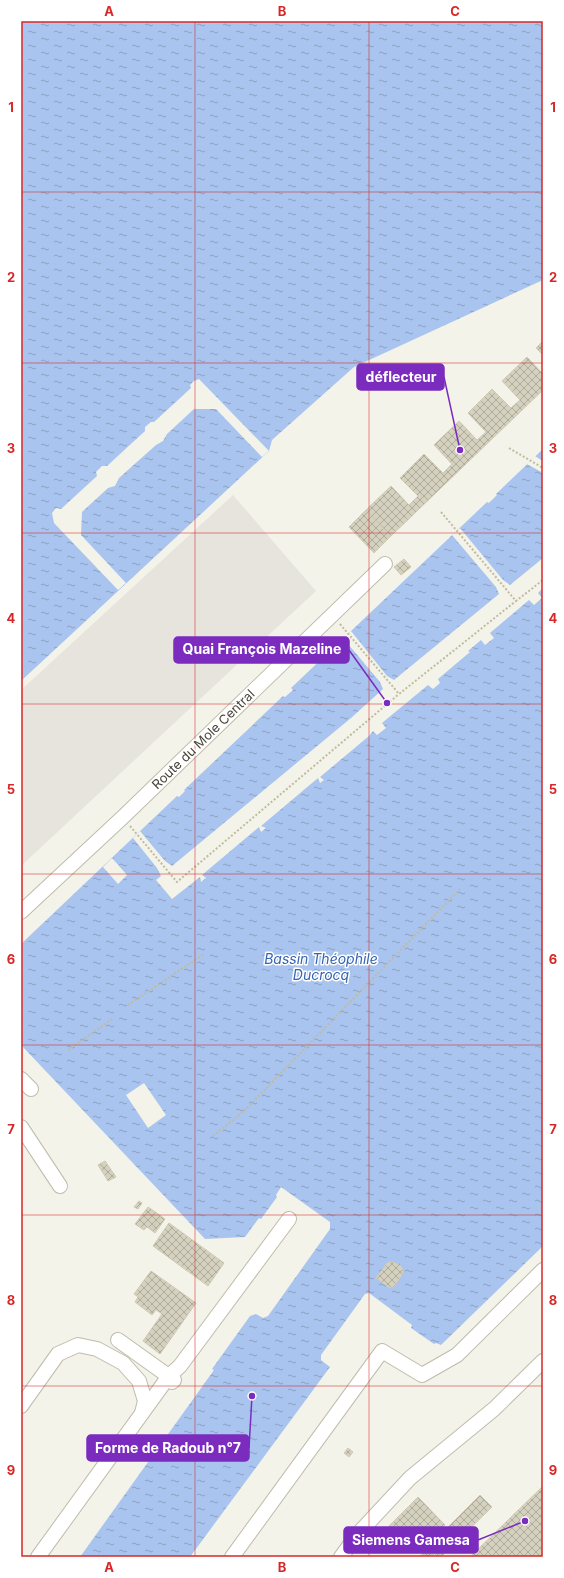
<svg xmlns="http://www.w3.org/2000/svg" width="564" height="1578" viewBox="0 0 564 1578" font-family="Inter,sans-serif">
<defs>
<pattern id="water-ripples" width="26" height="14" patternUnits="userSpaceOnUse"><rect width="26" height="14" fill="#a9c4ee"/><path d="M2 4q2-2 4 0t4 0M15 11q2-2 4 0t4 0" fill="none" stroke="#8ca1c2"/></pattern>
<pattern id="building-cross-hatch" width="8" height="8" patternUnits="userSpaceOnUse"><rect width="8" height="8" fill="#d5d1bf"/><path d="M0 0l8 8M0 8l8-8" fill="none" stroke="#afab9c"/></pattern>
</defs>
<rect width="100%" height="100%" fill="#f4f3e9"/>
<!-- industrial -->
<polygon fill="#e7e4de" points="233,495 316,591 21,866 21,690"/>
<!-- water -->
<g fill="url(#water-ripples)">
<polygon points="21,21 543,21 543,280 354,367 272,440 269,451 21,681"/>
<polygon points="543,449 543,1246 441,1345 436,1343 434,1344 411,1328 412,1325 369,1293 365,1294 321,1355 321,1360 330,1367 190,1557 80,1557 214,1370 212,1369 250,1316 256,1314 263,1318 268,1316 330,1229 330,1222 281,1187 276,1195 277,1197 261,1219 259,1218 245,1237 205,1239 21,1045 21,944 177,796 179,797 185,791 184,790 283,696 285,697 293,690 291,688 487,502 489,503 497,495 496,494"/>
</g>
<!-- pier -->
<g fill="#f4f3e9">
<polygon points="199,379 269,451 262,457 216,409 194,409 167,434 163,441 156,445 119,478 115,486 108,488 82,512 81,535 126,583 118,590 54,523 52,513 56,508 61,509 97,476 96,472 102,466 107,466 145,431 145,427 151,422 154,422 191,388 190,385 194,381"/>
<polygon points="535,456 543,461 543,473 527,464"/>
<polygon points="460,528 503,580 510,585 543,558 543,588 538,593 542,598 534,605 529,600 490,633 494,638 485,645 481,640 468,651 470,652 438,679 440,683 433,689 428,685 382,723 386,728 377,735 373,731 369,736 320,777 324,780 320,783 318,778 261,826 266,828 261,832 259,827 202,875 206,878 201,882 200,877 172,899 156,880 161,876 157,868 133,838 140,831 165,861 172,866 351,718 383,689 380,682 343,638 351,631 387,676 394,680 499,594 496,587 452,535"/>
<polygon points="112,858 127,875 118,884 103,867"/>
<polygon points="144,1083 166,1115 148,1128 126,1095"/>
</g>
<!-- building -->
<g fill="url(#building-cross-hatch)" stroke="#d0cab3">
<polygon points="543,341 543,355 536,348"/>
<polygon points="527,357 543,374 543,390 391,536 366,510 391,486 409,505 418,496 400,478 424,454 443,473 452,464 434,445 459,421 477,440 486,432 468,413 492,389 511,408 520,400 502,381"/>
<polygon points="366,510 391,536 374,553 349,527"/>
<polygon points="404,559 411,567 401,575 394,567"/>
<polygon points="105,1161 116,1177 108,1181 98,1165"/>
<polygon points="139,1201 142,1203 138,1209 134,1207"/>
<polygon points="148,1207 161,1216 151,1230 147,1227 144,1230 135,1224"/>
<polygon points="161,1216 165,1219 155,1233 151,1230"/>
<polygon points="169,1223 224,1263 208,1286 153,1246"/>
<polygon points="388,1262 394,1262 402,1267 403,1273 394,1287 390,1288 376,1278"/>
<polygon points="151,1271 196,1303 160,1354 143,1341 162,1314 134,1294"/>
<polygon points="138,1297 156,1310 152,1315 135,1302"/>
<polygon points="348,1448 353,1452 349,1457 344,1453"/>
<polygon points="543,1486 543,1557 470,1557"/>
<polygon points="480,1495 492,1507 441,1557 438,1557 428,1547"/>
<polygon points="418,1497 445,1525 416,1553 389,1526"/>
<polygon points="429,1549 436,1557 419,1557"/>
</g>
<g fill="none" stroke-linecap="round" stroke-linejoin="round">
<!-- minor casing -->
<g stroke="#bfbcac" stroke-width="16">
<g id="minor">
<polyline points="21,912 123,817 385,564"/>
<polyline points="21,1079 31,1089"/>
<polyline points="21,1127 60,1186"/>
<polyline points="118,1340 174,1380 172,1382"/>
<polyline points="21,1406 58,1354 78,1345 97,1349 123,1363 139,1381 145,1401 142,1413"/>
<polyline points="38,1557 169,1376 180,1366 289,1219"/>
<polyline points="232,1557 382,1351 422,1375 457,1355 543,1270"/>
<polyline points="341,1557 357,1535 410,1478 494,1409 543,1361"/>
</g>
</g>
<!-- path -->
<g stroke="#c0bb9e" stroke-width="2" stroke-dasharray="2 2" stroke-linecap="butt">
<polyline points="509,448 543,468"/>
<polyline points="441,512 516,601 543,580"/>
<polyline points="340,624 399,694 516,601"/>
<polyline points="130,826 177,882 399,694"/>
<polyline points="128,1005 204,954"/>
<polyline points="68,1050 112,1019"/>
<polyline points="213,1136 245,1110 461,888"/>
</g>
<!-- minor -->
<use href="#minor" stroke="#fff" stroke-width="14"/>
</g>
<!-- grid -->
<path fill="none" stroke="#d62828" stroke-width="1" stroke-opacity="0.55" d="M195 21V1557M369 21V1557M21 192H543M21 363H543M21 533H543M21 704H543M21 874H543M21 1045H543M21 1215H543M21 1386H543"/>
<g text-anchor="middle" stroke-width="3" stroke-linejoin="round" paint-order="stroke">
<!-- street labels -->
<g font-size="13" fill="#484538" stroke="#fff">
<text transform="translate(203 739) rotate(-44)" y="5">Route du Mole Central</text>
</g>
<!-- water labels -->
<g font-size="14" font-style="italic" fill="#3564b0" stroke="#fff">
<text x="321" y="964">Bassin Théophile<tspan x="321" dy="16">Ducrocq</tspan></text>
</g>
</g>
<!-- callouts -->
<path fill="none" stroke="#7b2cbf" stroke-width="1.5" d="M460 450L444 377M387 703L349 650M252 1396L249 1448M525 1521L478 1540"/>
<g fill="#7b2cbf" stroke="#fff" stroke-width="1.5">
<circle cx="460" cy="450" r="4"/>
<circle cx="387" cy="703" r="4"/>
<circle cx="252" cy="1396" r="4"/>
<circle cx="525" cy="1521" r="4"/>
</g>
<g fill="#7b2cbf" stroke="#7b2cbf" stroke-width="1.5">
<rect x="357" y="364" width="87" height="26" rx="4"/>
<rect x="174" y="637" width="175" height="26" rx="4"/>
<rect x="87" y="1435" width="162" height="26" rx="4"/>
<rect x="344" y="1527" width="134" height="26" rx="4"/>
</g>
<g font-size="14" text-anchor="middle" font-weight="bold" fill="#fff">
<text x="401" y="382">déflecteur</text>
<text x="262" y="654">Quai François Mazeline</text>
<text x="168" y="1453">Forme de Radoub n°7</text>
<text x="411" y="1545">Siemens Gamesa</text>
</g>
<!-- border -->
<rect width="564" height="1578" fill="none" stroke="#ffffff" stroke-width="44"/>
<rect x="22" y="22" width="520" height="1534" fill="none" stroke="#d62828" stroke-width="1.5"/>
<g font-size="13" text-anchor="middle" font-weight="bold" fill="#d62828">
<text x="109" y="16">A</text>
<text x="282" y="16">B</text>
<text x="455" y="16">C</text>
<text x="11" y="112">1</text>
<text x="553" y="112">1</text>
<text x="11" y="282">2</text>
<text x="553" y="282">2</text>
<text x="11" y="453">3</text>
<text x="553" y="453">3</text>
<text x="11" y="623">4</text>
<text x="553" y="623">4</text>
<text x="11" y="794">5</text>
<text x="553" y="794">5</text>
<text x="11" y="964">6</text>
<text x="553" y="964">6</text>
<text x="11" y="1134">7</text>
<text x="553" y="1134">7</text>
<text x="11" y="1305">8</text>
<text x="553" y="1305">8</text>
<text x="11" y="1475">9</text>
<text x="553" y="1475">9</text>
<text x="109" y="1572">A</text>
<text x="282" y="1572">B</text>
<text x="455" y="1572">C</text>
</g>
</svg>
